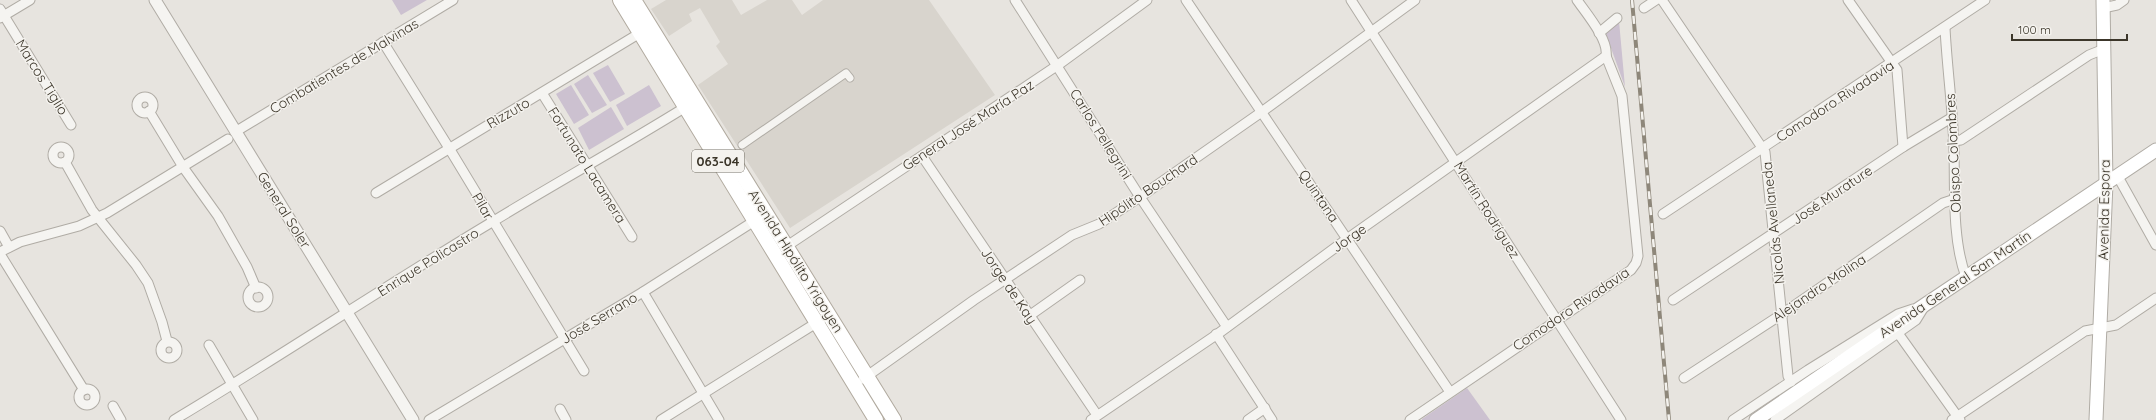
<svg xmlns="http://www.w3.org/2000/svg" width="2156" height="420" viewBox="0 0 2156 420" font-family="Quicksand,sans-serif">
<rect width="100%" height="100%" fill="#e7e4df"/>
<!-- built -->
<polygon fill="#d8d4cd" points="666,0 732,0 741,15 767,0 792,0 802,15 823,0 929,0 995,95 790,228 698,85 728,64 716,46 720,42 700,8 689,14 692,21 669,36 651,9"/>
<!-- green -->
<g fill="#ccc1d0">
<polygon points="392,0 427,0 401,15"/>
<polygon points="1619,21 1625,87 1606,34 1607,30"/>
<polygon points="608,65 625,94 610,102 593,73"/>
<polygon points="588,75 607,105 592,113 574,84"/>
<polygon points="571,85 589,115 574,124 556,94"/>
<polygon points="649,85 661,106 627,126 616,105"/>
<polygon points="611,107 624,129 589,150 578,128"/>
<polygon points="1467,388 1490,420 1422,420 1422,419"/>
</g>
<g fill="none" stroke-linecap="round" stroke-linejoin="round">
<!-- pedestrian casing -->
<g stroke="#b0aca5" stroke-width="9">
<polyline id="pedestrian" points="742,145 846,73 850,78"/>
</g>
<!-- minor casing -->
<g stroke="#b0aca5" stroke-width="11">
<g id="minor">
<polyline points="1015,0 1140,197 1227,327"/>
<polyline points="1186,0 1450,392"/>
<polyline points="1351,0 1621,420"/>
<path d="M1577 0C1586 13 1609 40 1606 56"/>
<polyline points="1662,0 1765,152 1788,376 1791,382"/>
<polyline points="1848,0 1897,70 1903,147"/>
<polyline points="1644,8 1656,0"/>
<polyline points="2103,8 2117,5 2124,0"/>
<polyline points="0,9 71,125"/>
<polyline points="0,18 30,0"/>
<path d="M1945 28C1947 68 1953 109 1954 150 1955 189 1952 240 1966 277"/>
<polyline points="1599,33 1617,18"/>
<polyline points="383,42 449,148 584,371"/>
<polyline points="542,93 632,237"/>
<circle cx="145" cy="105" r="8"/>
<polyline points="149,111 183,167 218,216 247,267 256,288"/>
<polyline points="235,132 453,0"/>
<polyline points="1953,141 1961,140 2089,55 2104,49"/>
<circle cx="61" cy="155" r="8"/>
<polyline points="922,156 1097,415"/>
<polyline points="65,162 92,210 136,265 148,283 162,322 167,341"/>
<polyline points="2117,175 2156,245"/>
<polyline points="376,193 640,33"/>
<polyline points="1663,214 1985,0"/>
<polyline points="0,231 9,247"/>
<polyline points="787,246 1058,65 1147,0"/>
<polyline points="0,252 20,242 79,226 107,213 228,139"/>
<polyline points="0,254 84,390"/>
<circle cx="258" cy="297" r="10"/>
<polyline points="643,292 719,420"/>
<polyline points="1673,300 1903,147 1951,118"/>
<polyline points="1029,316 1080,280"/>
<polyline points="1895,329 1960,420"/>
<polyline points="1216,334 1272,420"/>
<circle cx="169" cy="350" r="8"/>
<polyline points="209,345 253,420"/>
<polyline points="1684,378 1782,314 1943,203 1955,199"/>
<polyline points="863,379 974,300 1072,235 1099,224 1140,197 1263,111 1415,0"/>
<circle cx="87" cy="397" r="8"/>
<polyline points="113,406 121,420"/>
<polyline points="560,409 566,420"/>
<path d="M174 420C281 356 385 286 492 222 556 183 621 147 684 108"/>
<polyline points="429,420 643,292 759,218"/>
<polyline points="661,420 821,320"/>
<polyline points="1091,420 1219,333 1347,239 1606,56"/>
<polyline points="1248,420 1265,408"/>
<polyline points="1410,420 1631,270 1636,263 1638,256 1622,96 1606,56"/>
<polyline points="1733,420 1808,370 1898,314 1913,309"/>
<polyline points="1775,420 1916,320 1924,307"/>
<polyline points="1952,420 2085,331 2116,325 2156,298"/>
</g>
</g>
<!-- tertiary casing -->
<g stroke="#b0aca5" stroke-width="13">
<polyline id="tertiary" points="155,0 413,420"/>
</g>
<!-- secondary casing -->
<g stroke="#b0aca5" stroke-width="15">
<g id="secondary">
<polyline points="1756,420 1920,308 2156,150"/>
<polyline points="2096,420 2106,183 2103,0"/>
</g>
</g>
<!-- primary casing -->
<g stroke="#b1aa9f" stroke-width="16">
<g id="primary">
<polyline points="620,0 876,420"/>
<polyline points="634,0 894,420"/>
</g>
</g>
<!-- pedestrian -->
<use href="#pedestrian" stroke="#f5f4f1" stroke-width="7"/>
<!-- minor -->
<use href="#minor" stroke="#f5f4f1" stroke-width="9"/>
<!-- tertiary -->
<use href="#tertiary" stroke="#f5f4f1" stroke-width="11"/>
<!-- secondary -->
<use href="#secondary" stroke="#fff" stroke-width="13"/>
<!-- primary -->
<use href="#primary" stroke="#fff" stroke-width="14"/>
<!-- rail casing -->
<g stroke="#8e877a" stroke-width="4">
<polyline id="rail" points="1632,0 1669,420"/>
</g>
<!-- rail -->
<use href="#rail" stroke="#f4f2ee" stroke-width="2.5" stroke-dasharray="8" stroke-linecap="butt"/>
</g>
<g text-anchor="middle" stroke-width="3" stroke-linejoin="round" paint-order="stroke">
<!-- shield labels -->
<rect fill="#f4f2ee" stroke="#736e65" stroke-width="1" x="692" y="150" width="52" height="22" rx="3"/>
<g font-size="13" font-weight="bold" fill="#3c362a">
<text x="718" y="166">063-04</text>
</g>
<!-- street labels -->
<g font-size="14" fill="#3c362a" stroke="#f4f2ee">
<text transform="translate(344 66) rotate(-31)" y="5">Combatientes de Malvinas</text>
<text transform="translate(42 77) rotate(58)" y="5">Marcos Tiglio</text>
<text transform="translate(1835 101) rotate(-33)" y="5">Comodoro Rivadavia</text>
<text transform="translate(508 113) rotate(-30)" y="5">Rizzuto</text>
<text transform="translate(968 125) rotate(-33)" y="5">General José María Paz</text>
<text transform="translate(1101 134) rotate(58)" y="5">Carlos Pellegrini</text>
<text transform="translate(1953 153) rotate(-93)" y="5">Obispo Colombres</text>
<text transform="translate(587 165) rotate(58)" y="5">Fortunato Lacamera</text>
<text transform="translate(1148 190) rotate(-34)" y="5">Hipólito Bouchard</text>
<text transform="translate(1832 195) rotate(-34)" y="5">José Murature</text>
<text transform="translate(1319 196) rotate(56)" y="5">Quintana</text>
<text transform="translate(483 206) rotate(60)" y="5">Pilar</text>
<text transform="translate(284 210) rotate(58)" y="5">General Soler</text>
<text transform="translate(1487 210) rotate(58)" y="5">Martín Rodríguez</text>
<text transform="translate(2104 210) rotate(-89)" y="5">Avenida Espora</text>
<text transform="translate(1773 223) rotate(-96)" y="5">Nicolás Avellaneda</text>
<text transform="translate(1349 238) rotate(-35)" y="5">Jorge</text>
<text transform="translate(796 261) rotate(58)" y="5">Avenida Hipólito Yrigoyen</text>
<text transform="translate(428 262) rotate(-32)" y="5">Enrique Policastro</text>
<text transform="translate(1955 284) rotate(-34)" y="5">Avenida General San Martín</text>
<text transform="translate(1009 286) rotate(56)" y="5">Jorge de Kay</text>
<text transform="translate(1819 288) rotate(-34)" y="5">Alejandro Molina</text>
<text transform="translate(1571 309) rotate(-34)" y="5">Comodoro Rivadavia</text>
<text transform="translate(599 318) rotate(-31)" y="5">José Serrano</text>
</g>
</g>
<!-- scale -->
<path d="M2012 34v6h115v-6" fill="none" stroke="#3c362a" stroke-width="2"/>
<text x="2018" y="34" font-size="12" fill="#3c362a" stroke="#f4f2ee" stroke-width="3" paint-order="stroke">100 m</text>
</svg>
